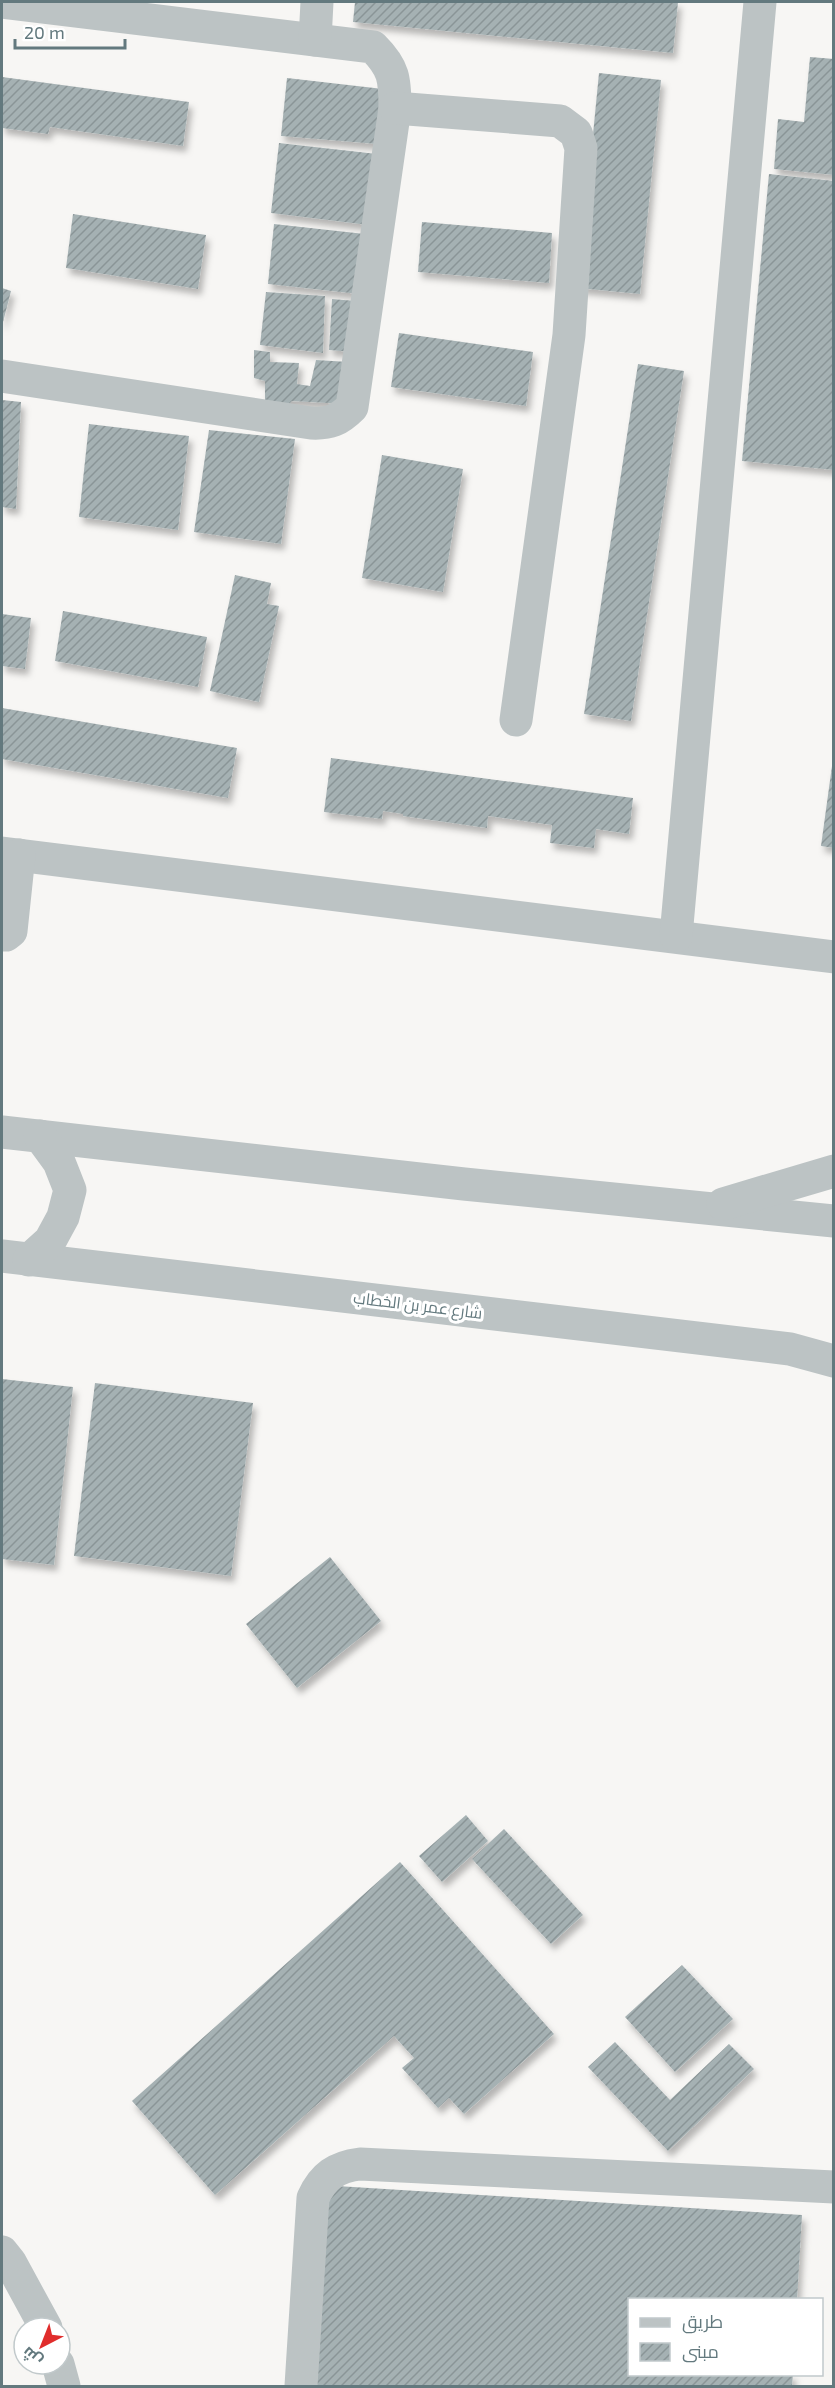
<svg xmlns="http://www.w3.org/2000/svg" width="835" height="2388" viewBox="0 0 835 2388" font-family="'Exo 2',Cairo,sans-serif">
<defs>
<pattern id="building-hatch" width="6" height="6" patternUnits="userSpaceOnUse" patternTransform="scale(1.5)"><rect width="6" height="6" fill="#a5b1b3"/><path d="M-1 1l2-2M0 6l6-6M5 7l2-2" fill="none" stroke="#8a9597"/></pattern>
<filter id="shadow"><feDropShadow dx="3.5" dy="6" stdDeviation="3" flood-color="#0004"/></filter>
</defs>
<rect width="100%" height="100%" fill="#f7f6f4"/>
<!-- building -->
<g fill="url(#building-hatch)" filter="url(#shadow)">
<polygon points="355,2 678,2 673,53 353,22"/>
<polygon points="810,57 834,59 834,175 774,169 778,119 804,122"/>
<polygon points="599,73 661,80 640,294 578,288"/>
<polygon points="2,77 189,102 183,146 50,127 48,134 2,128"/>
<polygon points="287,78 383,89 377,144 281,136"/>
<polygon points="279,143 377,154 368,225 271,213"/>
<polygon points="769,174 834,181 834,470 742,461"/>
<polygon points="73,214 206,235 198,289 66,268"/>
<polygon points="422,222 552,233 549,283 418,272"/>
<polygon points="274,224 365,234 359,294 268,284"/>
<polygon points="2,288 11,291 2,326"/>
<polygon points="266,292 325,296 323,353 260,345"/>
<polygon points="332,299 356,301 353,352 329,350"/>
<polygon points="399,333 533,352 526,406 391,387"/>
<polygon points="254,350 270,352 270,362 299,363 297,384 310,386 316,360 349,362 346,404 292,401 282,411 265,408 265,381 254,378"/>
<polygon points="638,364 684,371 631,721 584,714"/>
<polygon points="2,400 21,402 16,509 2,507"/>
<polygon points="89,424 189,436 178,530 79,517"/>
<polygon points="209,430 295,439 281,544 194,532"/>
<polygon points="382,455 463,469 443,592 362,578"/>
<polygon points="235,575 271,583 267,604 279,606 259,702 210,691"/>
<polygon points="63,611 207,637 198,687 55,661"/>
<polygon points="2,614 31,618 25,669 2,666"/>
<polygon points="2,708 237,748 228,798 2,759"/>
<polygon points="331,758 633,798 629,834 596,829 594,848 550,843 552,825 488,816 487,828 403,816 403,814 383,811 382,819 324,812"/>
<polygon points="832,766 834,766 834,848 821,846"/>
<polygon points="2,1379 73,1387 54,1565 2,1559"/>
<polygon points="95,1383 253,1403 231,1576 74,1556"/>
<polygon points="330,1557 381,1621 297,1688 246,1624"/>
<polygon points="466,1815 488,1841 442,1882 419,1856"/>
<polygon points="504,1829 583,1915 551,1944 472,1859"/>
<polygon points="400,1862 554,2034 464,2114 449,2098 438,2108 402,2068 414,2058 394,2036 215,2195 132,2101"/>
<polygon points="682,1965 733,2019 675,2072 625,2017"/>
<polygon points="615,2042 670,2100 729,2044 754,2069 668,2151 588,2067"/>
<polygon points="321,2185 802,2215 797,2300 630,2300 630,2374 793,2374 792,2386 309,2386"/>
</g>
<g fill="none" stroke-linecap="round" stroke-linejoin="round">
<!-- minor -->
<g stroke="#bcc3c4" stroke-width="33">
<path d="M2 2 373 47C394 68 395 79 395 108L352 407C339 420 330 424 311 423L2 376"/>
<polyline points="315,40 317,2"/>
<polyline points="395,108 560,121 576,133 581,148 569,335 516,720"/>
<polyline points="2,853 834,957"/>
<polyline points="2,935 6,935 11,931 19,855"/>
<polyline points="676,936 760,2"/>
<polyline points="2,1132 464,1184 834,1221"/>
<polyline points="723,1204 834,1171"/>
<polyline points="2,1256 790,1349 834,1361"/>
<polyline points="29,1260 50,1241 63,1217 70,1190 59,1162 40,1136"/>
<polyline points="2,2252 10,2262 46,2328"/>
<polyline points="58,2364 64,2386"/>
<path d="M301 2386 313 2198C323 2176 336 2167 360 2164L834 2187"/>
</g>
</g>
<g text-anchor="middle" stroke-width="6" stroke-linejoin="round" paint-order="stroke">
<!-- street labels -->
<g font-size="16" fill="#63797e" stroke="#fff">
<text transform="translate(418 1305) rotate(7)" y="6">شارع عمر بن الخطاب</text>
</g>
</g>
<!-- border -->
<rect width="835" height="2388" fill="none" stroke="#63797e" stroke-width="6"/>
<!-- legend -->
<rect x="628" y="2298" width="195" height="78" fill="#ffffff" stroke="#c1c9cb" stroke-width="1.5"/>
<rect x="640" y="2318" width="30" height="9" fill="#bcc3c4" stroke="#c1c9cb" stroke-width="1.5"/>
<text x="682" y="2328" font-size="18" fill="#63797e">طريق</text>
<rect x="640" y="2343" width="30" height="18" fill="url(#building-hatch)" stroke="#c1c9cb" stroke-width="1.5"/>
<text x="682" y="2358" font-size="18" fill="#63797e">مبنى</text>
<!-- north arrow -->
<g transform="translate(42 2346) rotate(222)"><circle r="28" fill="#ffffff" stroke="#c1c9cb" stroke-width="1.5"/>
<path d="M0-4.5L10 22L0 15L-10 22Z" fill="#e02d2c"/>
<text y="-9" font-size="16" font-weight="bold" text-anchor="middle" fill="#63797e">ش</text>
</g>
<!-- scale -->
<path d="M15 39v9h110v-9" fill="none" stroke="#63797e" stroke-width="3"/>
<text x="24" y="39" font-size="18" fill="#63797e" stroke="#ffffff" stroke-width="4.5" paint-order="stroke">20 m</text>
</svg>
